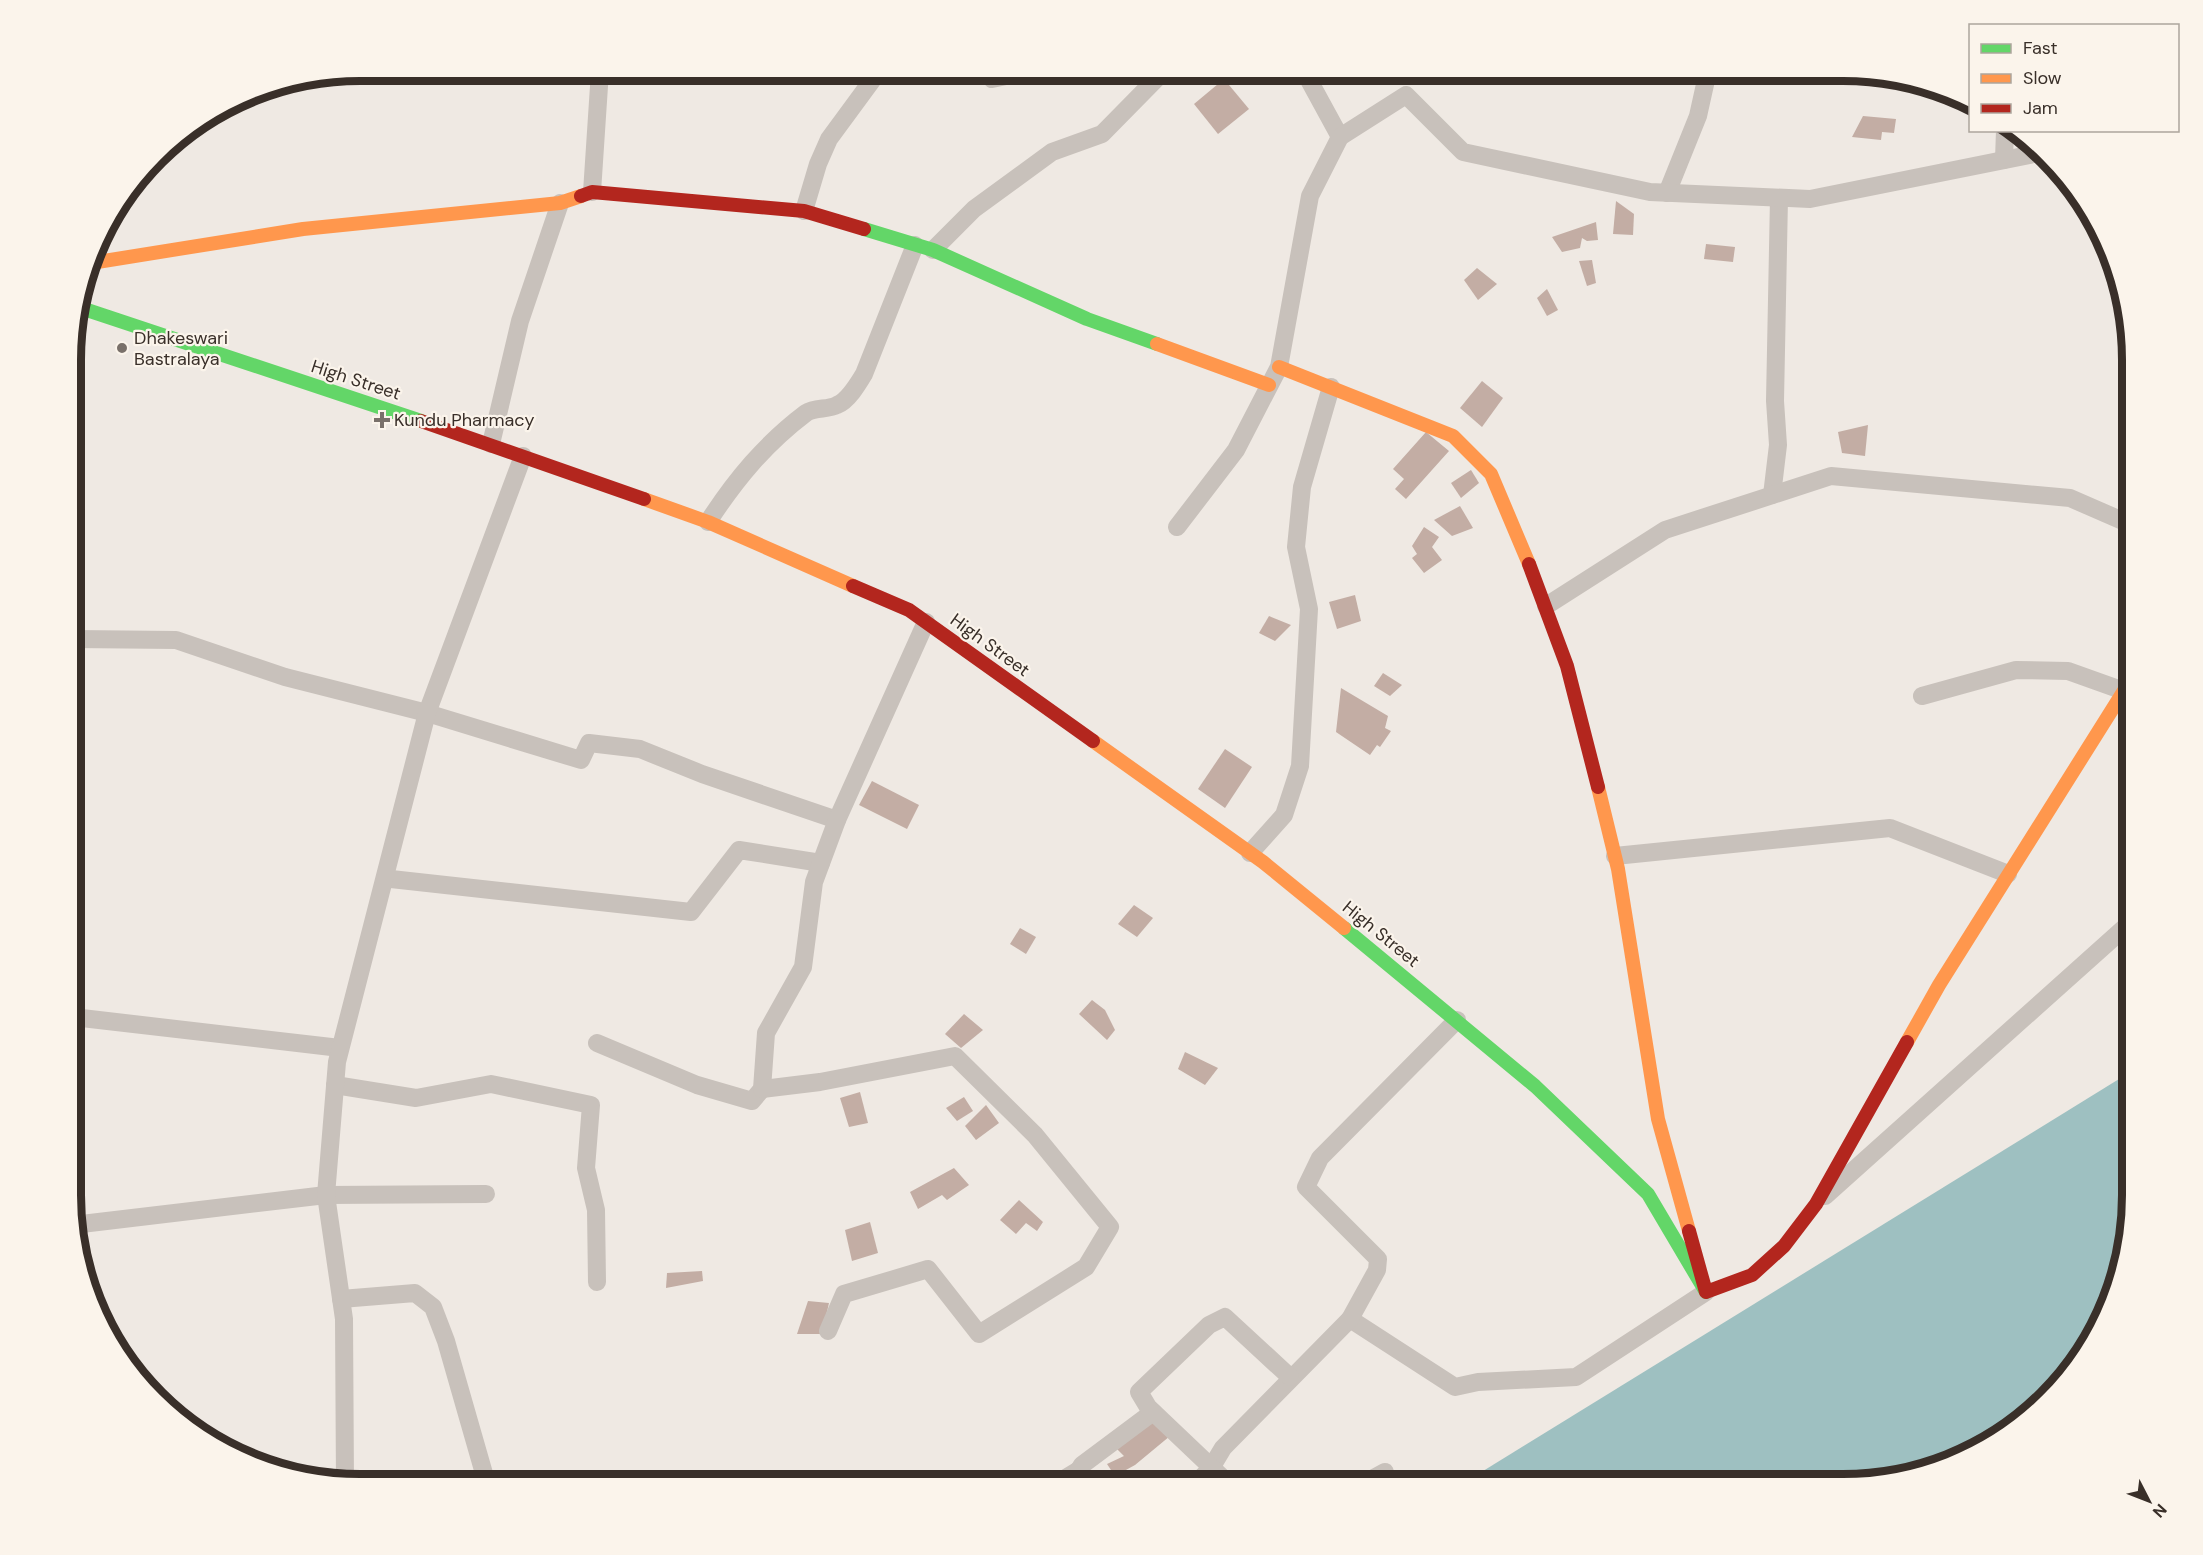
<svg xmlns="http://www.w3.org/2000/svg" width="2203" height="1555" viewBox="0 0 2203 1555" font-family="'DM Sans',sans-serif">
<rect width="100%" height="100%" fill="#efe9e3"/>
<!-- water -->
<polygon fill="#9ec0c1" points="2132,1071 2132,1214 2117,1289 2073,1371 1972,1455 1844,1484 1462,1484"/>
<!-- building -->
<g fill="#c3ada4">
<polygon points="1224,79 1249,109 1218,134 1194,104"/>
<polygon points="1863,116 1896,119 1894,133 1882,132 1881,140 1852,137"/>
<polygon points="1616,201 1634,214 1633,235 1613,234"/>
<polygon points="1596,222 1598,240 1587,241 1582,238 1580,248 1562,252 1552,237"/>
<polygon points="1706,244 1735,247 1733,262 1704,259"/>
<polygon points="1592,260 1596,283 1587,286 1579,261"/>
<polygon points="1477,268 1497,284 1478,300 1464,280"/>
<polygon points="1547,289 1558,310 1547,316 1537,298"/>
<polygon points="1482,381 1503,398 1482,427 1460,408"/>
<polygon points="1868,425 1865,456 1842,453 1838,432"/>
<polygon points="1426,432 1449,451 1406,499 1395,489 1404,479 1393,469"/>
<polygon points="1471,470 1479,483 1461,498 1451,483"/>
<polygon points="1460,506 1473,528 1452,536 1434,520"/>
<polygon points="1424,527 1439,537 1432,547 1442,560 1424,573 1412,558 1417,554 1412,546"/>
<polygon points="1355,595 1361,621 1337,629 1329,602"/>
<polygon points="1269,616 1291,625 1275,641 1259,633"/>
<polygon points="1383,673 1402,685 1390,696 1374,686"/>
<polygon points="1341,688 1388,716 1385,728 1391,731 1380,747 1377,745 1370,755 1336,732"/>
<polygon points="1225,749 1252,767 1225,808 1198,789"/>
<polygon points="872,781 919,805 907,829 859,805"/>
<polygon points="1134,905 1153,918 1137,937 1118,924"/>
<polygon points="1020,928 1036,937 1026,954 1010,944"/>
<polygon points="1092,1000 1105,1010 1115,1030 1107,1040 1079,1014"/>
<polygon points="964,1014 983,1030 961,1048 945,1034"/>
<polygon points="1185,1052 1218,1068 1205,1085 1178,1069"/>
<polygon points="860,1092 868,1123 849,1127 840,1098"/>
<polygon points="964,1097 973,1111 957,1121 946,1108"/>
<polygon points="986,1105 999,1123 976,1140 965,1126"/>
<polygon points="954,1168 969,1185 947,1200 942,1195 918,1209 910,1192"/>
<polygon points="1019,1200 1043,1222 1037,1231 1026,1223 1016,1234 1000,1220"/>
<polygon points="870,1222 878,1253 852,1261 845,1230"/>
<polygon points="702,1271 703,1281 666,1288 667,1273"/>
<polygon points="808,1301 829,1303 822,1334 797,1334"/>
<polygon points="1154,1417 1170,1436 1135,1465 1115,1476 1107,1464 1124,1456 1117,1449"/>
<polygon points="602,1472 604,1484 580,1484 579,1482"/>
</g>
<g fill="none" stroke-linecap="round" stroke-linejoin="round">
<!-- street -->
<g stroke="#c8c1bb" stroke-width="18">
<polyline points="986,71 992,79 1006,76 1012,71"/>
<polyline points="1304,71 1340,137"/>
<polyline points="2004,160 2005,130"/>
<polyline points="592,192 600,71"/>
<polyline points="1667,193 1698,116 1708,71"/>
<polyline points="804,211 818,164 829,139 879,71"/>
<polyline points="933,250 974,209 1052,152 1102,134 1164,71"/>
<polyline points="491,444 520,321 560,203"/>
<polyline points="1772,495 1778,445 1775,401 1779,198"/>
<path d="M708 522C736 479 765 444 806 413 815 407 828 410 837 405 848 401 858 384 864 374L915 245"/>
<polyline points="1177,527 1236,450 1279,367 1310,196 1340,137 1406,95 1463,152 1650,192 1810,199 2039,153"/>
<polyline points="1546,606 1665,530 1831,476 2070,498 2132,525"/>
<polyline points="73,639 176,640 285,677 427,713 581,760 589,743 640,749 702,774 837,820"/>
<polyline points="1922,696 2016,670 2068,671 2124,691"/>
<polyline points="1250,853 1284,815 1300,766 1309,609 1296,547 1302,487 1331,387"/>
<polyline points="1615,856 1890,828 2008,874"/>
<polyline points="391,879 691,912 739,850 821,863"/>
<polyline points="73,1017 340,1048"/>
<polyline points="597,1043 697,1085 752,1101 762,1089 766,1033 803,967 814,882 837,820 926,622"/>
<polyline points="335,1085 416,1098 491,1084 591,1105 586,1168 596,1210 597,1282"/>
<polyline points="762,1089 820,1082 955,1056 1035,1135 1110,1227 1086,1267 979,1334 928,1269 844,1294 828,1331"/>
<polyline points="1825,1196 2132,921"/>
<polyline points="73,1225 326,1195 486,1194"/>
<polyline points="341,1299 415,1293 433,1307 446,1341 487,1484"/>
<polyline points="1350,1319 1455,1387 1478,1382 1576,1377 1706,1292"/>
<polyline points="345,1484 344,1319 326,1195 337,1062 427,713 523,456"/>
<polyline points="1056,1484 1079,1470"/>
<polyline points="1082,1484 1079,1470 1082,1465 1153,1412"/>
<polyline points="1195,1484 1211,1468 1223,1448 1350,1319 1377,1270 1378,1259 1306,1187 1320,1158 1457,1020"/>
<polyline points="1229,1484 1148,1407 1139,1392 1209,1325 1225,1317 1290,1377"/>
<polyline points="1363,1484 1385,1472"/>
</g>
<!-- fast -->
<g stroke="#63d668" stroke-width="14">
<polyline points="864,229 933,250 1087,319 1157,344"/>
<polyline points="78,307 421,421"/>
<polyline points="1344,928 1535,1086 1648,1194 1706,1292"/>
</g>
<!-- slow -->
<g stroke="#ff974d" stroke-width="14">
<polyline points="91,263 303,229 560,203 581,196"/>
<polyline points="1157,344 1269,385"/>
<polyline points="1279,367 1453,436 1491,474 1529,564"/>
<polyline points="644,499 708,522 853,586"/>
<polyline points="1093,741 1263,862 1344,928"/>
<polyline points="1598,787 1618,869 1658,1119 1689,1231"/>
<polyline points="1907,1042 1939,985 2132,678"/>
</g>
<!-- jam -->
<g stroke="#b3261e" stroke-width="14">
<polyline points="581,196 592,192 804,211 864,229"/>
<polyline points="421,421 644,499"/>
<polyline points="1529,564 1567,666 1598,787"/>
<polyline points="853,586 909,610 1093,741"/>
<polyline points="1689,1231 1706,1292 1752,1275 1784,1246 1816,1204 1907,1042"/>
</g>
</g>
<!-- markers -->
<g fill="#79706a" stroke="#fbf4eb" stroke-width="2">
<circle cx="122" cy="348" r="6"/>
<path d="M379 411h6v6h6v6h-6v6h-6v-6h-6v-6h6z"/>
</g>
<g text-anchor="middle" stroke-width="4.5" stroke-linejoin="round" paint-order="stroke">
<!-- poi labels -->
<g font-size="18" fill="#392f29" stroke="#fbf4eb" text-anchor="start">
<text x="134" y="344">Dhakeswari<tspan x="134" dy="21">Bastralaya</tspan></text>
<text x="394" y="426">Kundu Pharmacy</text>
</g>
<!-- street labels -->
<g font-size="18" fill="#392f29" stroke="#fbf4eb">
<text transform="translate(356 380) rotate(18)" y="6">High Street</text>
<text transform="translate(990 645) rotate(36)" y="6">High Street</text>
<text transform="translate(1381 934) rotate(39)" y="6">High Street</text>
</g>
</g>
<!-- crop -->
<path d="M0 0H2203V1555H0ZM360 81H1843A279 279 0 0 1 2122 360V1195A279 279 0 0 1 1843 1474H360A279 279 0 0 1 81 1195V360A279 279 0 0 1 360 81Z" fill="#fbf4eb" fill-rule="evenodd"/>
<path fill="none" stroke="#392f29" stroke-width="8" d="M360 81H1843A279 279 0 0 1 2122 360V1195A279 279 0 0 1 1843 1474H360A279 279 0 0 1 81 1195V360A279 279 0 0 1 360 81Z"/>
<!-- legend -->
<rect x="1969" y="24" width="210" height="108" fill="#fbf4eb" stroke="#ada59d" stroke-width="1.5"/>
<rect x="1981" y="44" width="30" height="9" fill="#63d668" stroke="#ada59d" stroke-width="1.5"/>
<text x="2023" y="54" font-size="18" fill="#392f29">Fast</text>
<rect x="1981" y="74" width="30" height="9" fill="#ff974d" stroke="#ada59d" stroke-width="1.5"/>
<text x="2023" y="84" font-size="18" fill="#392f29">Slow</text>
<rect x="1981" y="104" width="30" height="9" fill="#b3261e" stroke="#ada59d" stroke-width="1.5"/>
<text x="2023" y="114" font-size="18" fill="#392f29">Jam</text>
<!-- north arrow -->
<g transform="translate(2149 1501) rotate(132)" stroke="#fbf4eb" stroke-width="4.5" paint-order="stroke">
<path d="M0-4.5L10 22L0 15L-10 22Z" fill="#392f29"/>
<text y="-9" font-size="16" font-weight="bold" text-anchor="middle" fill="#392f29">N</text>
</g>
</svg>
